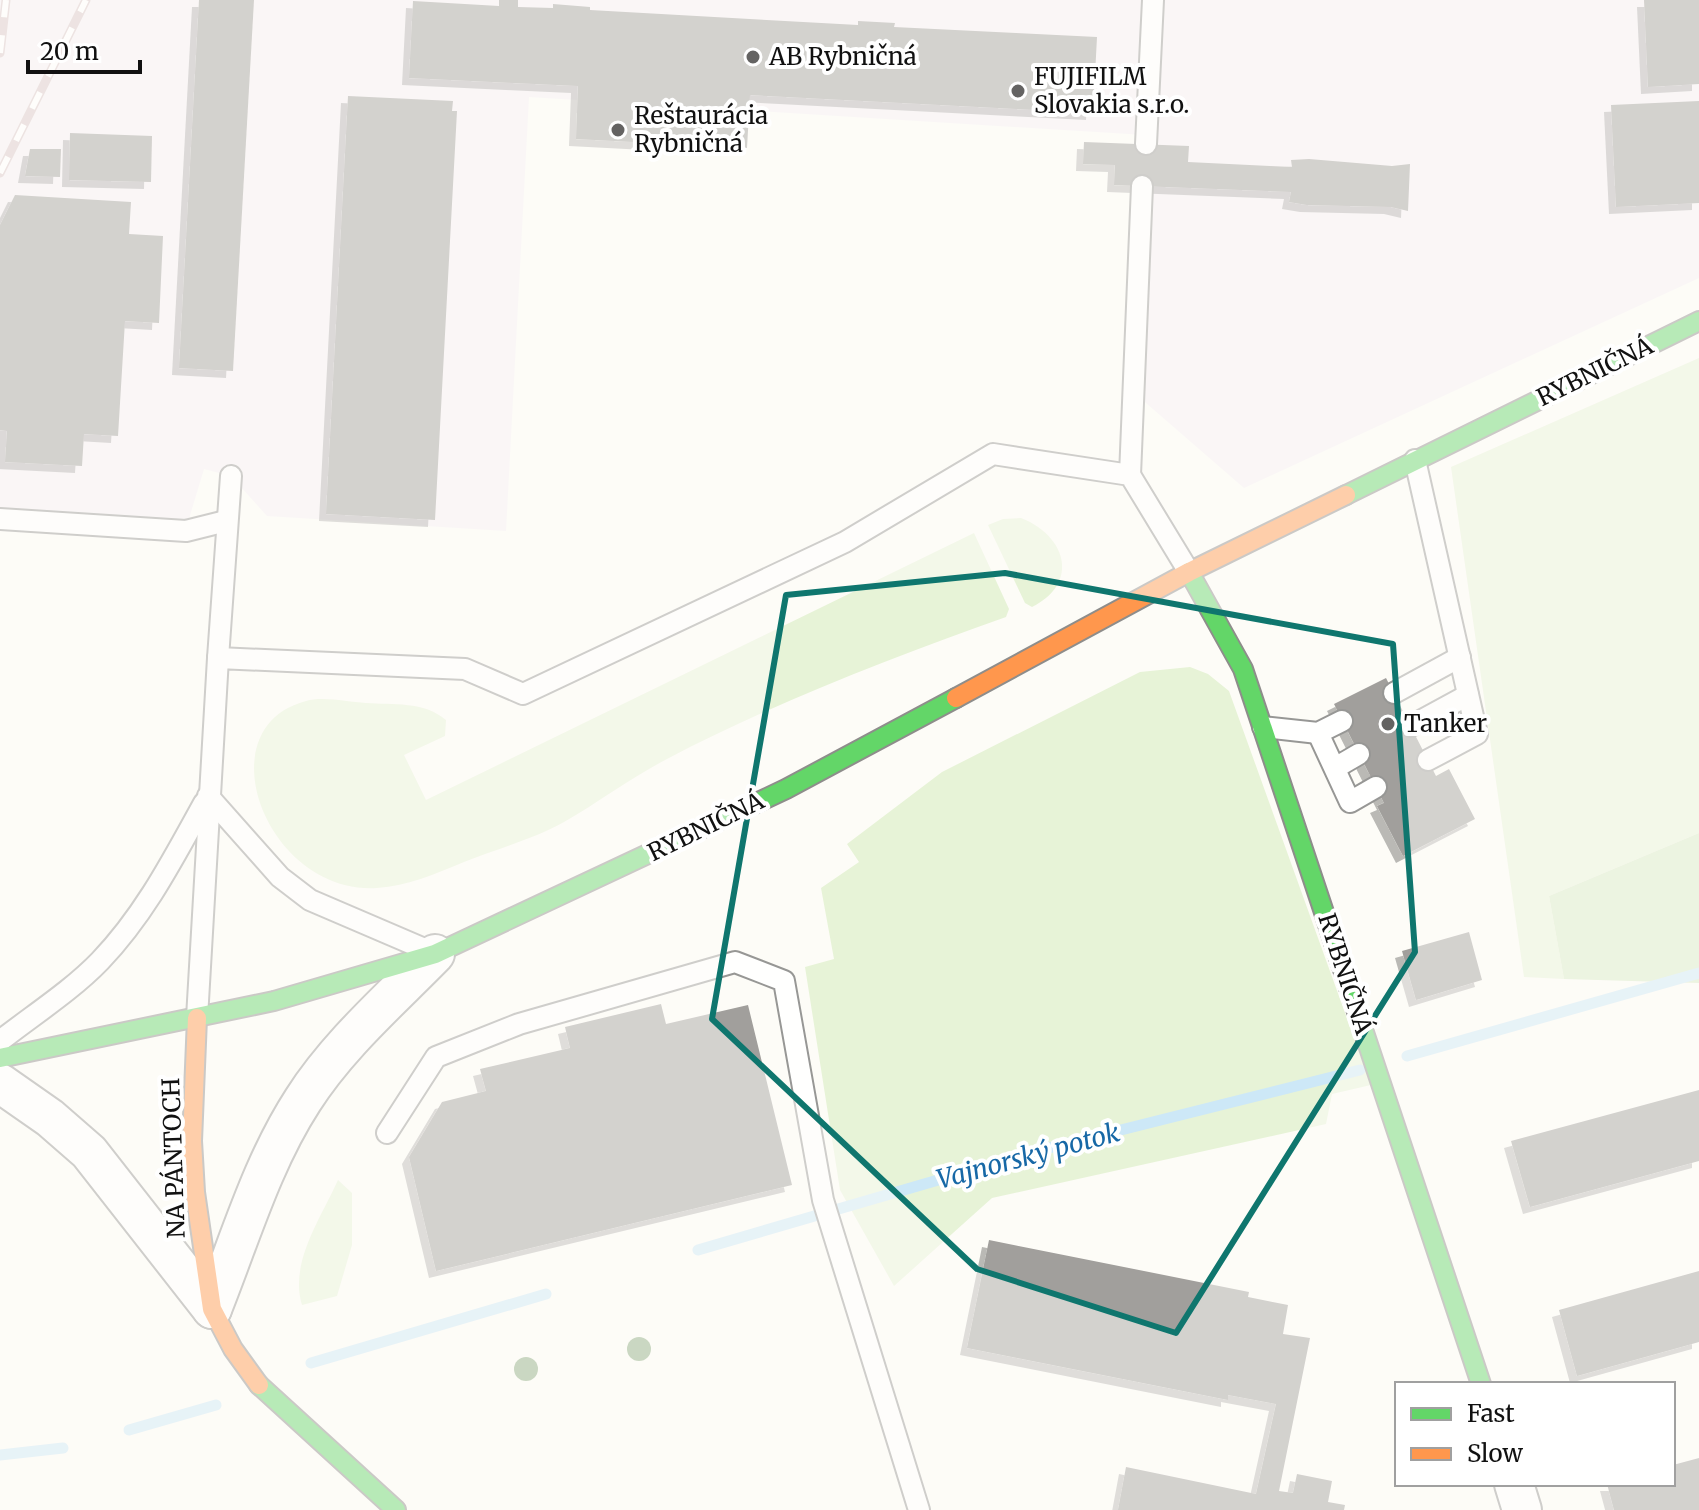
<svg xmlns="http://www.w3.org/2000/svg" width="1699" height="1510" viewBox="0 0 1699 1510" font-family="Merriweather,serif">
<defs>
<filter id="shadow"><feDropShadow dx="-7" dy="7" stdDeviation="0" flood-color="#0004"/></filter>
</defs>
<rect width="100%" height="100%" fill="#fdfcf7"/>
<!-- industrial -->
<polygon fill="#f5f0f3" points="0,0 1699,0 1699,278 1244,488 1131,390 1145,135 529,97 506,531 267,516 231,476 204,469 188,522 0,511"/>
<!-- green -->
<g fill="#e7f3d7">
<polygon points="1699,358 1699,833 1549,896 1564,979 1524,977 1451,467"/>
<path d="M1021 518C1065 535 1081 582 1032 607L1025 603 988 525 1003 519Z"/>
<path d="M974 533 1009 609 1006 617C891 658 776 702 667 759 632 777 599 802 564 822 534 839 496 849 464 862 435 874 408 886 377 888 267 895 203 728 306 701 323 696 348 702 366 703 393 705 424 701 446 720L445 736 404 755 426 800Z"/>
<polygon points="1190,667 1208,674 1229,691 1371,1085 1332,1094 1326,1124 992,1198 894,1286 840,1190 805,967 834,959 821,888 859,862 847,844 942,772 1140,672"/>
<path d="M338 1180 352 1193V1245L337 1296 302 1305C289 1263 321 1218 338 1180Z"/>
</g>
<!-- forest -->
<polygon fill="#d8eac5" points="1699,833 1699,983 1564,979 1549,896"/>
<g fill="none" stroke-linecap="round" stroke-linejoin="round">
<!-- stream -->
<g stroke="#cde8f7" stroke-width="11">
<polyline points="1407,1056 1699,973"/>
<polyline points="698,1250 1041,1150 1360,1070"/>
<polyline points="311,1363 546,1294"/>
<polyline points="129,1430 216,1405"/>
<polyline points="0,1455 63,1448"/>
</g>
</g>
<!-- building -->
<g fill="#a19f9c" filter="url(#shadow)">
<polygon points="199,0 254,0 233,371 179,368"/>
<polygon points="499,0 518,0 518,7 553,8 553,4 590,7 590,10 858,25 858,21 895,23 894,27 1097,37 1093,113 750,95 747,148 576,139 578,86 409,78 413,1 499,6"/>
<polygon points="1644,0 1699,0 1699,84 1648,87"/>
<polygon points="348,96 453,101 452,111 457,111 435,520 326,514"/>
<polygon points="1699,101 1699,203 1616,207 1611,105"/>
<polygon points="70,133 152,136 151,182 69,180"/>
<polygon points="1084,142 1189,146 1188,162 1292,167 1291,160 1309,159 1392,166 1410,164 1408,211 1391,207 1307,205 1289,202 1291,192 1114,185 1115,165 1083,164"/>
<polygon points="30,149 61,149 60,177 25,176"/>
<polygon points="15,195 131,202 129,234 163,236 159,323 125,321 118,436 84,434 82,466 5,462 7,431 0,430 0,225"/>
<polygon points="1386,678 1436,776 1449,769 1475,819 1403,856 1377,806 1384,803 1334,704"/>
<polygon points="1469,932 1482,980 1416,1000 1402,951"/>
<polygon points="661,1004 666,1024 748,1005 792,1185 436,1271 409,1157 442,1102 486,1091 480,1069 570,1048 565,1027"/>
<polygon points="1699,1090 1699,1161 1530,1207 1511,1141"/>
<polygon points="989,1240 1249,1292 1248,1297 1288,1305 1283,1334 1310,1338 1279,1491 1293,1493 1297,1474 1332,1481 1328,1502 1345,1505 1344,1510 1118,1510 1126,1467 1256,1494 1276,1404 1228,1395 1228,1400 967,1348"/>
<polygon points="1699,1271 1699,1342 1577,1376 1559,1310"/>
<polygon points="1699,1458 1699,1510 1614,1510 1607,1484 1673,1484 1673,1465"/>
</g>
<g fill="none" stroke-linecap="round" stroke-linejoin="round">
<!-- lane casing -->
<g stroke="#979795" stroke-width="24">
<g id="lane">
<polyline points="1146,144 1153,0"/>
<polyline points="1415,460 1477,734 1428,760"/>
<polyline points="1130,475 1142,186"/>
<polyline points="0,519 186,531 226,521"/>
<polyline points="218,658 231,476"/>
<polyline points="1394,693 1460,657"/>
<polyline points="1411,726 1468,695"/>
<polyline points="1263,727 1318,733 1342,721"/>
<polyline points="1318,733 1350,802 1376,787"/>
<polyline points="1335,768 1359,754"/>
<polyline points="208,796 280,877 310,900 429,951"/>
<polyline points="197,1018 218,658 465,669 523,694 845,542 993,454 1130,475 1189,572"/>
<path d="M0 1041C33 1015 71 991 100 961 145 914 173 859 204 803"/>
<polyline points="387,1133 436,1057 519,1024 735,962 784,981 823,1200 919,1510"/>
</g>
</g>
<!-- street casing -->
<g stroke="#979795" stroke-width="42">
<g id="street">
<polyline points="0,1083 50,1118 89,1152 212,1309"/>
<path d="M212 1309C240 1239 262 1163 303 1100 338 1045 390 1000 435 954"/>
<polyline points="1514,1484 1522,1510"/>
</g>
</g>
<!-- fast casing -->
<g stroke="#8e8d8b" stroke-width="22">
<g id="fast">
<polyline points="1346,495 1699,321"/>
<polyline points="1189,572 1243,669 1481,1384"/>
<polyline points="0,1058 274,1001 435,954 786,789 956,698"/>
<polyline points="259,1385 396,1510"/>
</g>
</g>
<!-- slow casing -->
<g stroke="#8e8d8b" stroke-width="22">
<g id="slow">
<polyline points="956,698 1189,572 1346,495"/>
<polyline points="197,1018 192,1141 195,1192 212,1309 233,1349 259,1385"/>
</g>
</g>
<!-- lane -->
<use href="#lane" stroke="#fffffe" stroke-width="20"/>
<!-- street -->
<use href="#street" stroke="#fffffe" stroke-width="38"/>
<!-- fast -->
<use href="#fast" stroke="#63d668" stroke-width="18"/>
<!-- slow -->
<use href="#slow" stroke="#ff974d" stroke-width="18"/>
<!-- rail casing -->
<g stroke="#d9c6c7" stroke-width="9">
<g id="rail">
<polyline points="0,53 6,0"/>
<polyline points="0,173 86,0"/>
</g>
</g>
<!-- rail -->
<use href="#rail" stroke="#fff" stroke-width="6" stroke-dasharray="18" stroke-linecap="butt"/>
</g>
<!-- trees -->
<g fill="#8cac80">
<circle cx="639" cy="1349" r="12"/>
<circle cx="526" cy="1369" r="12"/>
</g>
<!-- marked area -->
<path d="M0 0H1699V1510H0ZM1005 573 1393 644 1415 952 1176 1333 977 1269 712 1019 786 595Z" fill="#fdfcf7" fill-opacity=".55" fill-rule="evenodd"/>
<path fill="none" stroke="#0f766e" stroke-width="6" stroke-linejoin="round" d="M1005 573 1393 644 1415 952 1176 1333 977 1269 712 1019 786 595Z"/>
<!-- markers -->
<g fill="#646362" stroke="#fff" stroke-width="3">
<circle cx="753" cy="57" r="8"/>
<circle cx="1018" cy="91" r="8"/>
<circle cx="618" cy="130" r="8"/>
<circle cx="1388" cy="724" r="8"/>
</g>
<g text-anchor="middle" stroke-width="8" stroke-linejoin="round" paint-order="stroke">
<!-- poi labels -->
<g font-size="24" fill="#111" stroke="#fff" text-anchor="start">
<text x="769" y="65">AB Rybničná</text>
<text x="1034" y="85">FUJIFILM<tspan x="1034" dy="28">Slovakia s.r.o.</tspan></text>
<text x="634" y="124">Reštaurácia<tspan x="634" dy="28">Rybničná</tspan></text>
<text x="1404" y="732">Tanker</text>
</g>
<!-- street labels -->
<g font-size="24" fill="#111" stroke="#fff">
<text transform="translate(1595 372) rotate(-26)" y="8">RYBNIČNÁ</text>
<text transform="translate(706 827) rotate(-26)" y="8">RYBNIČNÁ</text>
<text transform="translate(1345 974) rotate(72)" y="8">RYBNIČNÁ</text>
<text transform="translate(174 1158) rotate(-92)" y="8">NA PÁNTOCH</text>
</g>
<!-- water labels -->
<g font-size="26" font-style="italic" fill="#1768a6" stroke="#fff">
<text transform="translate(1028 1156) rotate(-15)" y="9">Vajnorský potok</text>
</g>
</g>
<!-- legend -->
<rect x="1395" y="1382" width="280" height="104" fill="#ffffff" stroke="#a0a0a0" stroke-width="2"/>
<rect x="1411" y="1408" width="40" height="12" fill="#63d668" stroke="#a0a0a0" stroke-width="2"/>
<text x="1467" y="1422" font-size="24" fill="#111111">Fast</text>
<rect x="1411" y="1448" width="40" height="12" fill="#ff974d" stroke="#a0a0a0" stroke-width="2"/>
<text x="1467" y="1462" font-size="24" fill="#111111">Slow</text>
<!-- scale -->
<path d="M28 60v12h112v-12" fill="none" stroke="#111111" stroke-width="4"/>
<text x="40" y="60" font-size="24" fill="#111111" stroke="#ffffff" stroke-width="6" paint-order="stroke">20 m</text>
</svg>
